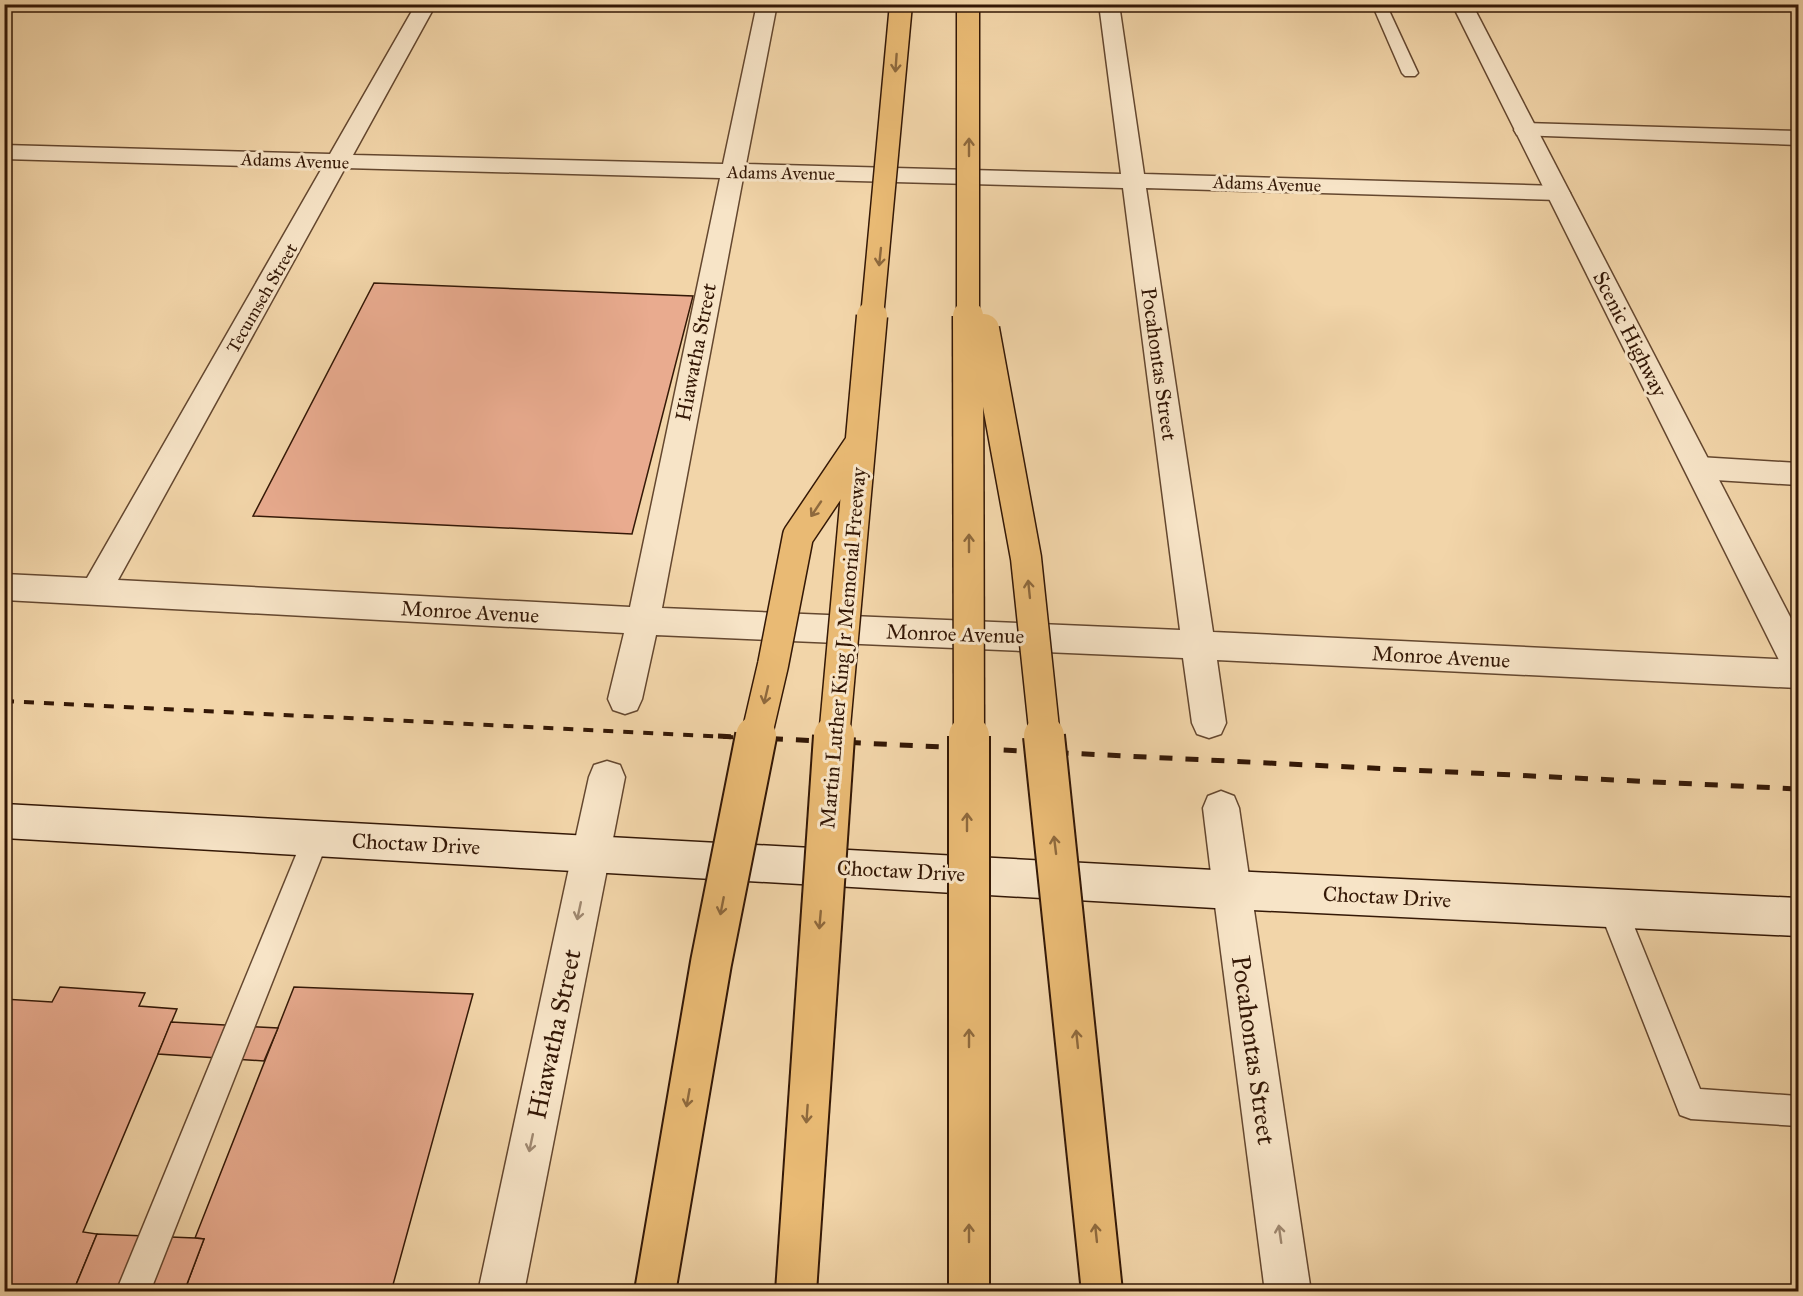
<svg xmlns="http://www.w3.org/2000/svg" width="1803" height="1296" viewBox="0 0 1803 1296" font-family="'IM FELL Great Primer',serif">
<rect width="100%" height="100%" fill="#f2d5a9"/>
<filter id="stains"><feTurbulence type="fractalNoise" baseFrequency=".00333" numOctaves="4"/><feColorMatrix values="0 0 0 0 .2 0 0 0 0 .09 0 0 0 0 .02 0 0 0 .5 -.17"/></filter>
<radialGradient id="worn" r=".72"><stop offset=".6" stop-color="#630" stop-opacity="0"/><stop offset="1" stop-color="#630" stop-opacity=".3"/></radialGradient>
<!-- building -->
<g fill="#e9ab8f" stroke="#341806" stroke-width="1.5">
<polygon points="374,283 693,296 632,534 253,516"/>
<polygon points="60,987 145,993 139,1006 177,1009 83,1232 97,1234 73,1292 4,1292 4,999 52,1002"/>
<polygon points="294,987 473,994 391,1292 184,1292 204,1239 195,1238"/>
<polygon points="171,1022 278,1028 264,1061 158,1054"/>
<polygon points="97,1234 195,1238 204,1239 184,1292 73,1292"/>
</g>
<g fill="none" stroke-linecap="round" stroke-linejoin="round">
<!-- service casing -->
<g stroke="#64472f" stroke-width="3">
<g id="service">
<polygon points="1372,4 1386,4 1418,73 1415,76 1405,76 1402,73"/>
<polygon points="316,825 325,829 329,838 150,1292 116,1292 303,838 307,829"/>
<polygon points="1613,895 1623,899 1700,1089 1798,1096 1798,1126 1691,1119 1680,1115 1599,909 1603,899"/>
</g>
</g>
<!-- minor casing -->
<g stroke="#64472f" stroke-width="3">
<g id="minor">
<path d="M416 4H436L353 155 723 164 757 4H777L746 164 1121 174 1099 4H1119L1144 174 1558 186 1566 188 1570 193 1566 198 1558 200 1146 188 1213 632 1798 660V688L1217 660 1226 723 1221 734 1209 738 1197 734 1192 723 1183 658 656 635 642 699 637 710 625 714 613 710 608 699 624 633 4 600V574L87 578 322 168 4 159V145L330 154ZM345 168 720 178 630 607 118 580ZM743 178 1123 188 1180 630 662 608Z"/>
<polygon points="1525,123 1798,131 1798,145 1517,135 1514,130 1517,125"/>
<polygon points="1699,457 1798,463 1798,485 1699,479 1689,476 1684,468 1689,460"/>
<polygon points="607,761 620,765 625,777 610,854 604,867 591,872 578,867 572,854 589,777 594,765"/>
<polygon points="1221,791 1234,796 1239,808 1251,890 1245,903 1232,909 1219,903 1213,890 1203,808 1208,796"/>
</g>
</g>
<!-- tertiary casing -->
<g stroke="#64472f" stroke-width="3">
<g id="tertiary">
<polygon points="1452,4 1472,4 1798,632 1798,678 1786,674"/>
<polygon points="591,836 604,841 610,854 524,1292 478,1292 572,854 578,841"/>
<polygon points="1232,871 1245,877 1251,890 1311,1292 1265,1292 1213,890 1219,877"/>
</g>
</g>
<!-- secondary casing -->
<g stroke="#341806" stroke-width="3">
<polygon id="secondary" points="4,804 1232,871 1798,898 1798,936 1232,909 4,838"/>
</g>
<!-- service -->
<use href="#service" fill="#f7e4c7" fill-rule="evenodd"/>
<!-- minor -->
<use href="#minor" fill="#f7e4c7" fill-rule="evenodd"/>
<!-- tertiary -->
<use href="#tertiary" fill="#f7e4c7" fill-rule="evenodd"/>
<!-- secondary -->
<use href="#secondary" fill="#f7e4c7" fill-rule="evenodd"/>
<!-- rail-far1 -->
<polyline stroke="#341806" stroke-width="4" stroke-dasharray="10 10" stroke-linecap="butt" points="4,701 749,738"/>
<!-- rail -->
<polyline stroke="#341806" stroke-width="5" stroke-dasharray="13 13" stroke-linecap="butt" points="718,736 1798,789"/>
<!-- motorway-bridge-far2 casing -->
<g stroke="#341806" stroke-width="25" stroke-linecap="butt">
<g id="motorway-bridge-far2">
<polyline points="968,4 968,317"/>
<polyline points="872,317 901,4"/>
</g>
</g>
<!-- motorway-bridge-far1 casing -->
<g stroke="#341806" stroke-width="33" stroke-linecap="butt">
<g id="motorway-bridge-far1">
<polyline points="968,316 969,738"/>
<polyline points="984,329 1026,558 1045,738"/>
<polyline points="756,738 773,665 798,536 858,447"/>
<polyline points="834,738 872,316"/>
</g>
</g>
<!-- motorway-bridge casing -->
<g stroke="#341806" stroke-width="44" stroke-linecap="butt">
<g id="motorway-bridge">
<polyline points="969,736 969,1292"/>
<polyline points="1044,736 1102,1292"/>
<polyline points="655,1292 711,963 756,736"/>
<polyline points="796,1292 834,736"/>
</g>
</g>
<!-- motorway-bridge-far2 -->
<use href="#motorway-bridge-far2" stroke="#e9ba74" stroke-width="22"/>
<!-- motorway-bridge-far1 -->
<use href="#motorway-bridge-far1" stroke="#e9ba74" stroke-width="30"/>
<!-- motorway-bridge -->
<use href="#motorway-bridge" stroke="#e9ba74" stroke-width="40"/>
</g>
<!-- one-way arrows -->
<defs><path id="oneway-shaft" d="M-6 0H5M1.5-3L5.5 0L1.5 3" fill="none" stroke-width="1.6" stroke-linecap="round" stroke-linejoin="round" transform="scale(1.5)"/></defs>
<g stroke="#8e693d">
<use href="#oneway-shaft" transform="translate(896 63) rotate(94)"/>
<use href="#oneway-shaft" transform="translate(969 147) rotate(-90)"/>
<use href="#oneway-shaft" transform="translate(880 257) rotate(96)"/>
<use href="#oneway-shaft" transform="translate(816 509) rotate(124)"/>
<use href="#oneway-shaft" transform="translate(969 543) rotate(-90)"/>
<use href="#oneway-shaft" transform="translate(1029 589) rotate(-96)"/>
<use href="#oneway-shaft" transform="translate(766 695) rotate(103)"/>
<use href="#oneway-shaft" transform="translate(967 822) rotate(-90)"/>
<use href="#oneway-shaft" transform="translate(1055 845) rotate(-97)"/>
<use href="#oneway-shaft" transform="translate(722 906) rotate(101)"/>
<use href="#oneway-shaft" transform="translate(820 920) rotate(95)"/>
<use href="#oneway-shaft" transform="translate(969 1038) rotate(-90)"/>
<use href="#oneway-shaft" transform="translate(1077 1039) rotate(-96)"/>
<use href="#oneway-shaft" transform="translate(688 1098) rotate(100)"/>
<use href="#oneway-shaft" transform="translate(807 1114) rotate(94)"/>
<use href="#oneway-shaft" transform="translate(969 1233) rotate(-90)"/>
<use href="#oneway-shaft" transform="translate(1096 1233) rotate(-96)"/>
</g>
<g stroke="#9f8870">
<use href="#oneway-shaft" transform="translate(579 911) rotate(102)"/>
<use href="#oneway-shaft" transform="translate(531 1143) rotate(102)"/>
<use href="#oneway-shaft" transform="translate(1280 1234) rotate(-98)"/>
</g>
<g text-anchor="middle" stroke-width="6" stroke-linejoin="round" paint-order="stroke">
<!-- far-street labels -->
<g font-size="18" fill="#341806" stroke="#f7e4c7">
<text transform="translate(295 161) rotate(2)" y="6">Adams Avenue</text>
<text transform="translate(781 173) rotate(1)" y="6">Adams Avenue</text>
<text transform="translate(1267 184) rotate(2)" y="6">Adams Avenue</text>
<text transform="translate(262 298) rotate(-60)" y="6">Tecumseh Street</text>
</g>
<!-- street labels -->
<g font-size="21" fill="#341806" stroke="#f7e4c7">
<text transform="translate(1630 334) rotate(63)" y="7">Scenic Highway</text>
<text transform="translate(696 352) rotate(-79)" y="7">Hiawatha Street</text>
<text transform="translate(1159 364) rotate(82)" y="7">Pocahontas Street</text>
<text transform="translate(470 612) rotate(3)" y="7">Monroe Avenue</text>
<text transform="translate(955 634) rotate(2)" y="7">Monroe Avenue</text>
<text transform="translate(843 648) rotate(-85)" y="7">Martin Luther King Jr Memorial Freeway</text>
<text transform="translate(1441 657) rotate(3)" y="7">Monroe Avenue</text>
<text transform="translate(416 844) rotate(3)" y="7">Choctaw Drive</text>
<text transform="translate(901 871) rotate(3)" y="7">Choctaw Drive</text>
<text transform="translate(1387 897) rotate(3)" y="7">Choctaw Drive</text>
</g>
<!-- near-street labels -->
<g font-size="26" fill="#341806" stroke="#f7e4c7">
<text transform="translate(554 1034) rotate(-78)" y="9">Hiawatha Street</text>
<text transform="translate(1254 1050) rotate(82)" y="9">Pocahontas Street</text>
</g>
</g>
<!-- margin -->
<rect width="1803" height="1296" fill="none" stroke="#f2d5a9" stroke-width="24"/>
<rect x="6" y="6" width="1791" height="1284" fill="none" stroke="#341806" stroke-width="3"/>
<rect x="12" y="12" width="1779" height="1272" fill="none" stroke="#341806" stroke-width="1.5"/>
<rect width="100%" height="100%" filter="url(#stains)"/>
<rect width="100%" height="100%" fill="url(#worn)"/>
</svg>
